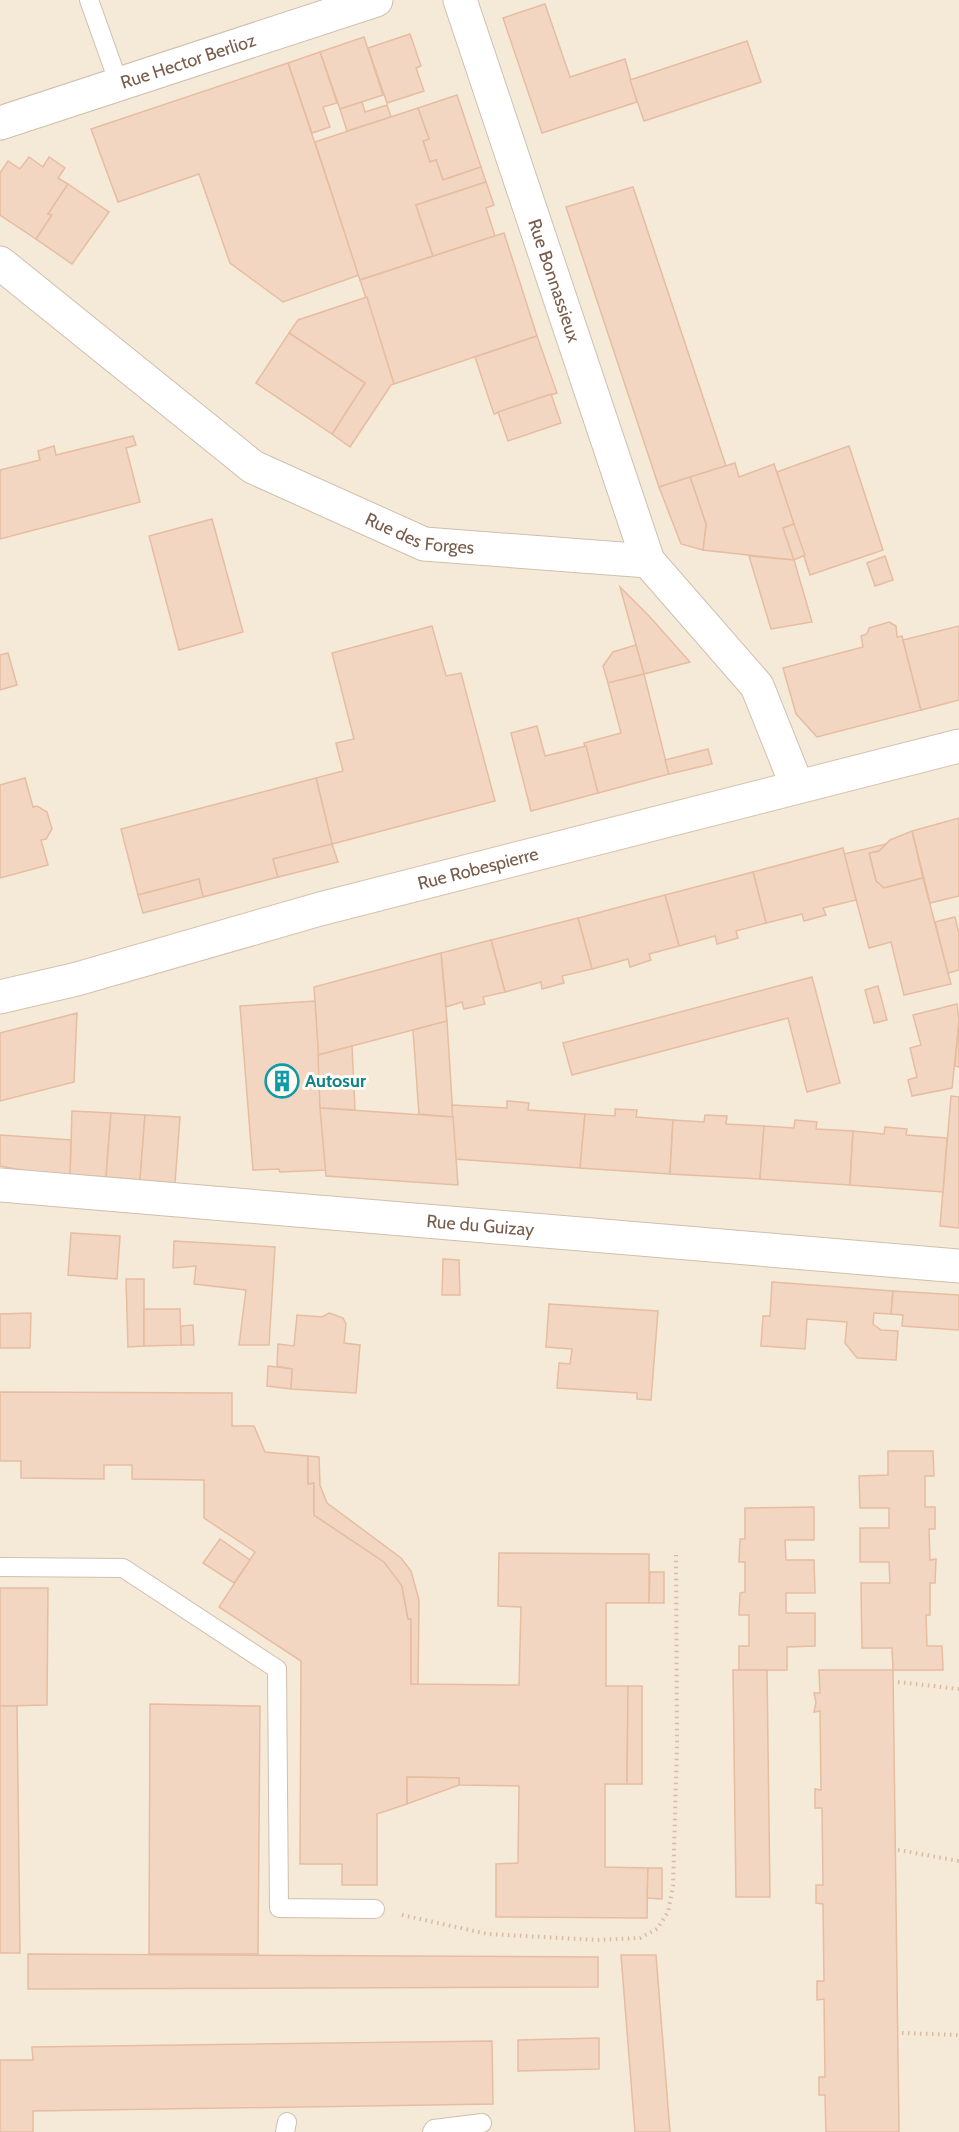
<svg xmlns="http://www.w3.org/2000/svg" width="959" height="2132" viewBox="0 0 959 2132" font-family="Cabin,sans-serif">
<rect width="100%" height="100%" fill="#fdf6ea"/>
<!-- residential -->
<rect fill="#f5e9d8" x="0" y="0" width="959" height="2132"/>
<!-- building -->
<g fill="#f3d6c1" stroke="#e6bda1" stroke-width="1.5">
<polygon points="545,4 570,77 625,59 637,102 542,133 503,18"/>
<polygon points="410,34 421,66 416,68 424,91 387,103 368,48"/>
<polygon points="364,37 383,95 340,109 320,52"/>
<polygon points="747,41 761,82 644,121 630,80"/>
<polygon points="320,52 337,103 323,107 330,127 312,133 288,63"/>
<polygon points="288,63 359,275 283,302 230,263 199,174 118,202 91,129"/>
<polygon points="457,95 481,167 443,180 436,160 430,162 423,141 429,139 418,108"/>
<polygon points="362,102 365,112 387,105 391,117 347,131 340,109"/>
<polygon points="418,108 429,139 423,141 430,162 436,160 443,180 481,167 486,182 416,205 433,256 360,280 315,142"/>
<polygon points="29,157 43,167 49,157 65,168 58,178 68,184 48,214 52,215 36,239 0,215 0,173 8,161 20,169"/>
<polygon points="486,182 494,205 486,208 495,236 433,256 416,205"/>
<polygon points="68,184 109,212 72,264 36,239 52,215 48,214"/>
<polygon points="633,187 726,466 659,487 566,207"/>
<polygon points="504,233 537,336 394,384 360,280"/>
<polygon points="367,297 394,384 391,385 350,447 332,434 365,383 289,333 298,320"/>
<polygon points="289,333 365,383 332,434 256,383"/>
<polygon points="537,336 557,393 494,414 475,357"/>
<polygon points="551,394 561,423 508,441 498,412"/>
<polygon points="133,436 136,445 126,448 140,502 0,539 0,470 40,460 38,451 54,446 56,455"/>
<polygon points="849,446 883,550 810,575 777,472"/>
<polygon points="735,463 739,477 774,464 794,524 783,528 794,560 703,550 706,524 690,477"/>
<polygon points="690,477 706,524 703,550 681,544 659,487"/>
<polygon points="212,519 243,632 179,650 149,536"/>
<polygon points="794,524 805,555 794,560 783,528"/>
<polygon points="749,556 794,560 812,622 771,629"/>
<polygon points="885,556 893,580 875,586 867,563"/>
<polygon points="620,587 649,616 690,662 644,674"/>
<polygon points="889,622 896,626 897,637 902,636 921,710 817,737 796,714 783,668 863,647 861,636 867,634 869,628"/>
<polygon points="432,626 446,676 461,673 495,801 332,844 316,778 343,771 336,743 354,739 332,653"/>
<polygon points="959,626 959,700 921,710 903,640"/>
<polygon points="636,645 644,674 608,683 603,666 613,652"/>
<polygon points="8,653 17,685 0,690 0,655"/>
<polygon points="644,674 669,774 598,793 584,743 621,733 608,683"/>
<polygon points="537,726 545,756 586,746 598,793 531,811 511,733"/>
<polygon points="708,749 712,764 669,774 665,760"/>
<polygon points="25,778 33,807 37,806 47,812 52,829 46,839 41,840 48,865 0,878 0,785"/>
<polygon points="316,778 332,844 273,859 278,877 203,897 199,879 138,895 121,829"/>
<polygon points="959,818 959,896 930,903 912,831"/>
<polygon points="912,831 923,878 884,888 876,881 869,853 879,851 890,840"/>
<polygon points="332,844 338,862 278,877 273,859"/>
<polygon points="886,844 879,851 869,853 876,881 884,888 923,878 951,984 904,995 891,942 869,948 844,854"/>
<polygon points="843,848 856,900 823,908 826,915 804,921 802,914 766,923 753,872"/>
<polygon points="753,872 766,923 736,931 738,938 717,944 715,936 679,946 665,895"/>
<polygon points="199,879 203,897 143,913 138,895"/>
<polygon points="665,895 679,946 649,954 651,960 630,967 628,959 592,969 578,918"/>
<polygon points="955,917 959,934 959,970 948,973 935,922"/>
<polygon points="578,918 592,969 562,976 564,983 542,989 541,982 505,992 491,940"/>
<polygon points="491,940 505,992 483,997 485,1004 464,1009 462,1002 446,1007 441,953"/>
<polygon points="441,953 447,1021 318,1055 314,987"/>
<polygon points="812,977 840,1083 807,1092 788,1018 572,1075 563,1043"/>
<polygon points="878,986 887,1020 874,1023 865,990"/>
<polygon points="315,1001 326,1170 280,1172 279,1169 253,1170 240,1006"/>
<polygon points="957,1004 959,1021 952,1088 912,1096 908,1080 917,1077 910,1048 921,1045 913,1015"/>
<polygon points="77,1013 74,1082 0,1101 0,1033"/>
<polygon points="447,1021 453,1117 419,1114 413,1030"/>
<polygon points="959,1021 959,1067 955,1066"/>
<polygon points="352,1046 355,1110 320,1108 318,1055"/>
<polygon points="951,1096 959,1097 959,1228 940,1226"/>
<polygon points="507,1101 529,1103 528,1110 585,1114 580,1168 455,1159 452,1105 507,1108"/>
<polygon points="320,1108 453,1117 458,1185 326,1176"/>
<polygon points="615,1109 637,1110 636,1117 673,1120 670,1174 580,1168 585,1114 615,1116"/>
<polygon points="72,1111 111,1113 106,1177 70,1175"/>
<polygon points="111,1113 145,1115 140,1180 106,1177"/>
<polygon points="145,1115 180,1117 175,1183 140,1180"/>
<polygon points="705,1115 727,1116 726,1124 764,1126 760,1179 670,1174 673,1120 704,1122"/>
<polygon points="795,1120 817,1122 816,1129 853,1131 850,1185 760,1179 764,1126 794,1128"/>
<polygon points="885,1127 907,1129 906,1135 947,1138 943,1192 850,1185 853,1131 884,1134"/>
<polygon points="0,1135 71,1140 70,1175 43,1174 0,1166"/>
<polygon points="71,1233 120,1236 117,1279 68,1275"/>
<polygon points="174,1241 275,1247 269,1345 239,1345 246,1290 194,1284 196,1266 173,1268"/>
<polygon points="443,1259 459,1260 460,1295 442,1295"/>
<polygon points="126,1279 144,1279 144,1346 128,1347"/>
<polygon points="772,1282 893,1291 891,1314 874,1313 873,1324 881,1330 898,1331 896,1360 857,1358 845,1343 847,1322 807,1319 805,1349 761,1346 763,1316 770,1316"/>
<polygon points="893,1291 959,1295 959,1330 902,1326 903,1315 891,1314"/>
<polygon points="549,1304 658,1311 651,1400 637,1399 637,1393 557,1388 559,1363 570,1364 572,1349 546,1347"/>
<polygon points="144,1309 180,1309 181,1345 144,1346"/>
<polygon points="31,1313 30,1348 0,1348 0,1314"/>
<polygon points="329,1313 343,1318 346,1324 344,1343 360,1345 356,1393 291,1389 292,1369 277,1366 278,1344 294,1346 297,1315 322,1317"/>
<polygon points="193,1325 194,1345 181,1345 181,1326"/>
<polygon points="268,1366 292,1369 291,1389 267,1386"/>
<polygon points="0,1392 232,1393 232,1426 254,1426 265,1452 308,1456 308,1484 314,1483 314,1515 384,1562 395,1574 402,1586 408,1619 411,1619 411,1684 519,1685 521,1607 498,1606 499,1553 649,1554 649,1603 606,1603 606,1686 628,1686 627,1784 605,1784 605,1867 648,1868 647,1918 496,1917 496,1864 518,1863 519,1786 459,1785 459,1778 407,1777 407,1804 377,1814 377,1885 342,1885 342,1864 300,1864 301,1661 219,1607 255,1552 204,1518 204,1480 132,1479 132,1465 104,1465 104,1479 21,1478 21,1461 0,1461"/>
<polygon points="888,1451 933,1451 934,1476 925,1476 925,1507 935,1507 935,1529 929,1529 930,1560 936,1559 935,1583 930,1583 930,1615 926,1615 927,1646 942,1646 943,1670 893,1670 892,1648 862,1648 861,1583 890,1583 889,1562 860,1562 860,1528 889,1528 889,1508 860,1508 859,1476 888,1475"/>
<polygon points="308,1456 319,1457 320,1485 327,1503 401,1558 411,1571 419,1600 418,1684 411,1684 411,1619 408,1619 402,1586 384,1562 314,1515 314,1483 308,1484"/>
<polygon points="814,1507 814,1540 785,1540 786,1560 814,1560 815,1593 786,1593 786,1613 815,1613 815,1646 787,1647 787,1670 739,1670 739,1646 749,1646 749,1615 739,1615 740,1593 745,1592 745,1562 739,1562 740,1539 745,1539 745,1508"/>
<polygon points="220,1539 250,1560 234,1583 203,1563"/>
<polygon points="650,1572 664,1572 664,1603 649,1603"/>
<polygon points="0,1588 48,1588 47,1705 0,1706"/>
<polygon points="733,1670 767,1670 770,1897 736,1897"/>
<polygon points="819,1670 893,1670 899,2132 826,2132 825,2095 819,2095 819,2077 825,2077 824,1999 817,2000 817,1981 824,1981 823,1904 816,1903 816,1885 823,1885 822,1808 815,1808 815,1789 821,1790 820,1711 814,1712 816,1702 814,1693 820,1693"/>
<polygon points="628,1686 642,1686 642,1784 627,1784"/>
<polygon points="150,1704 260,1706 258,1954 149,1954"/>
<polygon points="0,1706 17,1706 20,1953 0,1953"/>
<polygon points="407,1777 459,1778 459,1785 407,1804"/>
<polygon points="648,1868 662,1868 662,1899 647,1898"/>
<polygon points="28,1954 598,1957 598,1987 28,1989"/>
<polygon points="621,1955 656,1955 670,2132 635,2132"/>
<polygon points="599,2038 599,2069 518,2071 518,2040"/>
<polygon points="492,2041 493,2104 33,2111 33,2132 0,2132 0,2060 33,2060 32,2047"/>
</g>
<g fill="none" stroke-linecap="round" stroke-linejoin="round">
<!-- service casing -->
<g stroke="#d0bfae" stroke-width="20">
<g id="service">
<polyline points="89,0 119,84"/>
<polyline points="0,1567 123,1568 277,1669 279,1908 375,1909"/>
<polyline points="285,2132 287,2122"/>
<polyline points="432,2132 434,2129 482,2123"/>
</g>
</g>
<!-- minor casing -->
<g stroke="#d0bfae" stroke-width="35">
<g id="minor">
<path id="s1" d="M460 0 648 561"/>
<path id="s2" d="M0 123 376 0"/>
<path id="s3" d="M0 263 253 467 424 544 648 561 757 686 797 786"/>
<path id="s4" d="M0 1185 959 1266"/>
</g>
</g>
<!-- secondary casing -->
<g stroke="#d6c1ae" stroke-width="35">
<g id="secondary">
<path id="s5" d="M0 997 77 979 320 909 959 746"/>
</g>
</g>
<!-- path -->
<g stroke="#d9baa3" stroke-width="4" stroke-dasharray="1.5 4.5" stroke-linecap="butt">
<polyline points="898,1682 959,1689"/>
<polyline points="898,1850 959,1861"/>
<polyline points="402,1915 488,1934 597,1940 640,1938 657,1929 668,1912 673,1886 677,1745 676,1555"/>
<polyline points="902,2033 959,2035"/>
</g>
<!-- service -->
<use href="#service" stroke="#fff" stroke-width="18"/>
<!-- minor -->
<use href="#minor" stroke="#fff" stroke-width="33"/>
<!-- secondary -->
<use href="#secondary" stroke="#fff" stroke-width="33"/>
</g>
<!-- icons -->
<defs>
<g id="building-ring" transform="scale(1.725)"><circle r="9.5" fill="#fffaf1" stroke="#0f9aa8" stroke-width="1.5"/><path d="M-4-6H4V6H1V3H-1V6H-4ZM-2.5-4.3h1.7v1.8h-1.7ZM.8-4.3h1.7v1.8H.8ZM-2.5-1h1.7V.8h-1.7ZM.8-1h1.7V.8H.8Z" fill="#0f9aa8"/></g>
</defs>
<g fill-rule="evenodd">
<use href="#building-ring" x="282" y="1081"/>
</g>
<g text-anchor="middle" stroke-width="6" stroke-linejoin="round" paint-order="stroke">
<!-- street labels -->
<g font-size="18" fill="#795d4c" stroke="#fffaf1">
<text dy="6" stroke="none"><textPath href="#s2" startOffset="198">Rue Hector Berlioz</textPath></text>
<text dy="6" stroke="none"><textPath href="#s1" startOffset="296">Rue Bonnassieux</textPath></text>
<text dy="6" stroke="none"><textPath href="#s3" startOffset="506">Rue des Forges</textPath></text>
<text dy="6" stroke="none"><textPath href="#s5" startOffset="495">Rue Robespierre</textPath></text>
<text dy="6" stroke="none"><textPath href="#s4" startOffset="482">Rue du Guizay</textPath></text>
</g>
<!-- culture labels -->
<g font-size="18" font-weight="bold" fill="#0d838f" stroke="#fffaf1" text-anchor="start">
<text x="305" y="1087">Autosur</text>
</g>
</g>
</svg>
